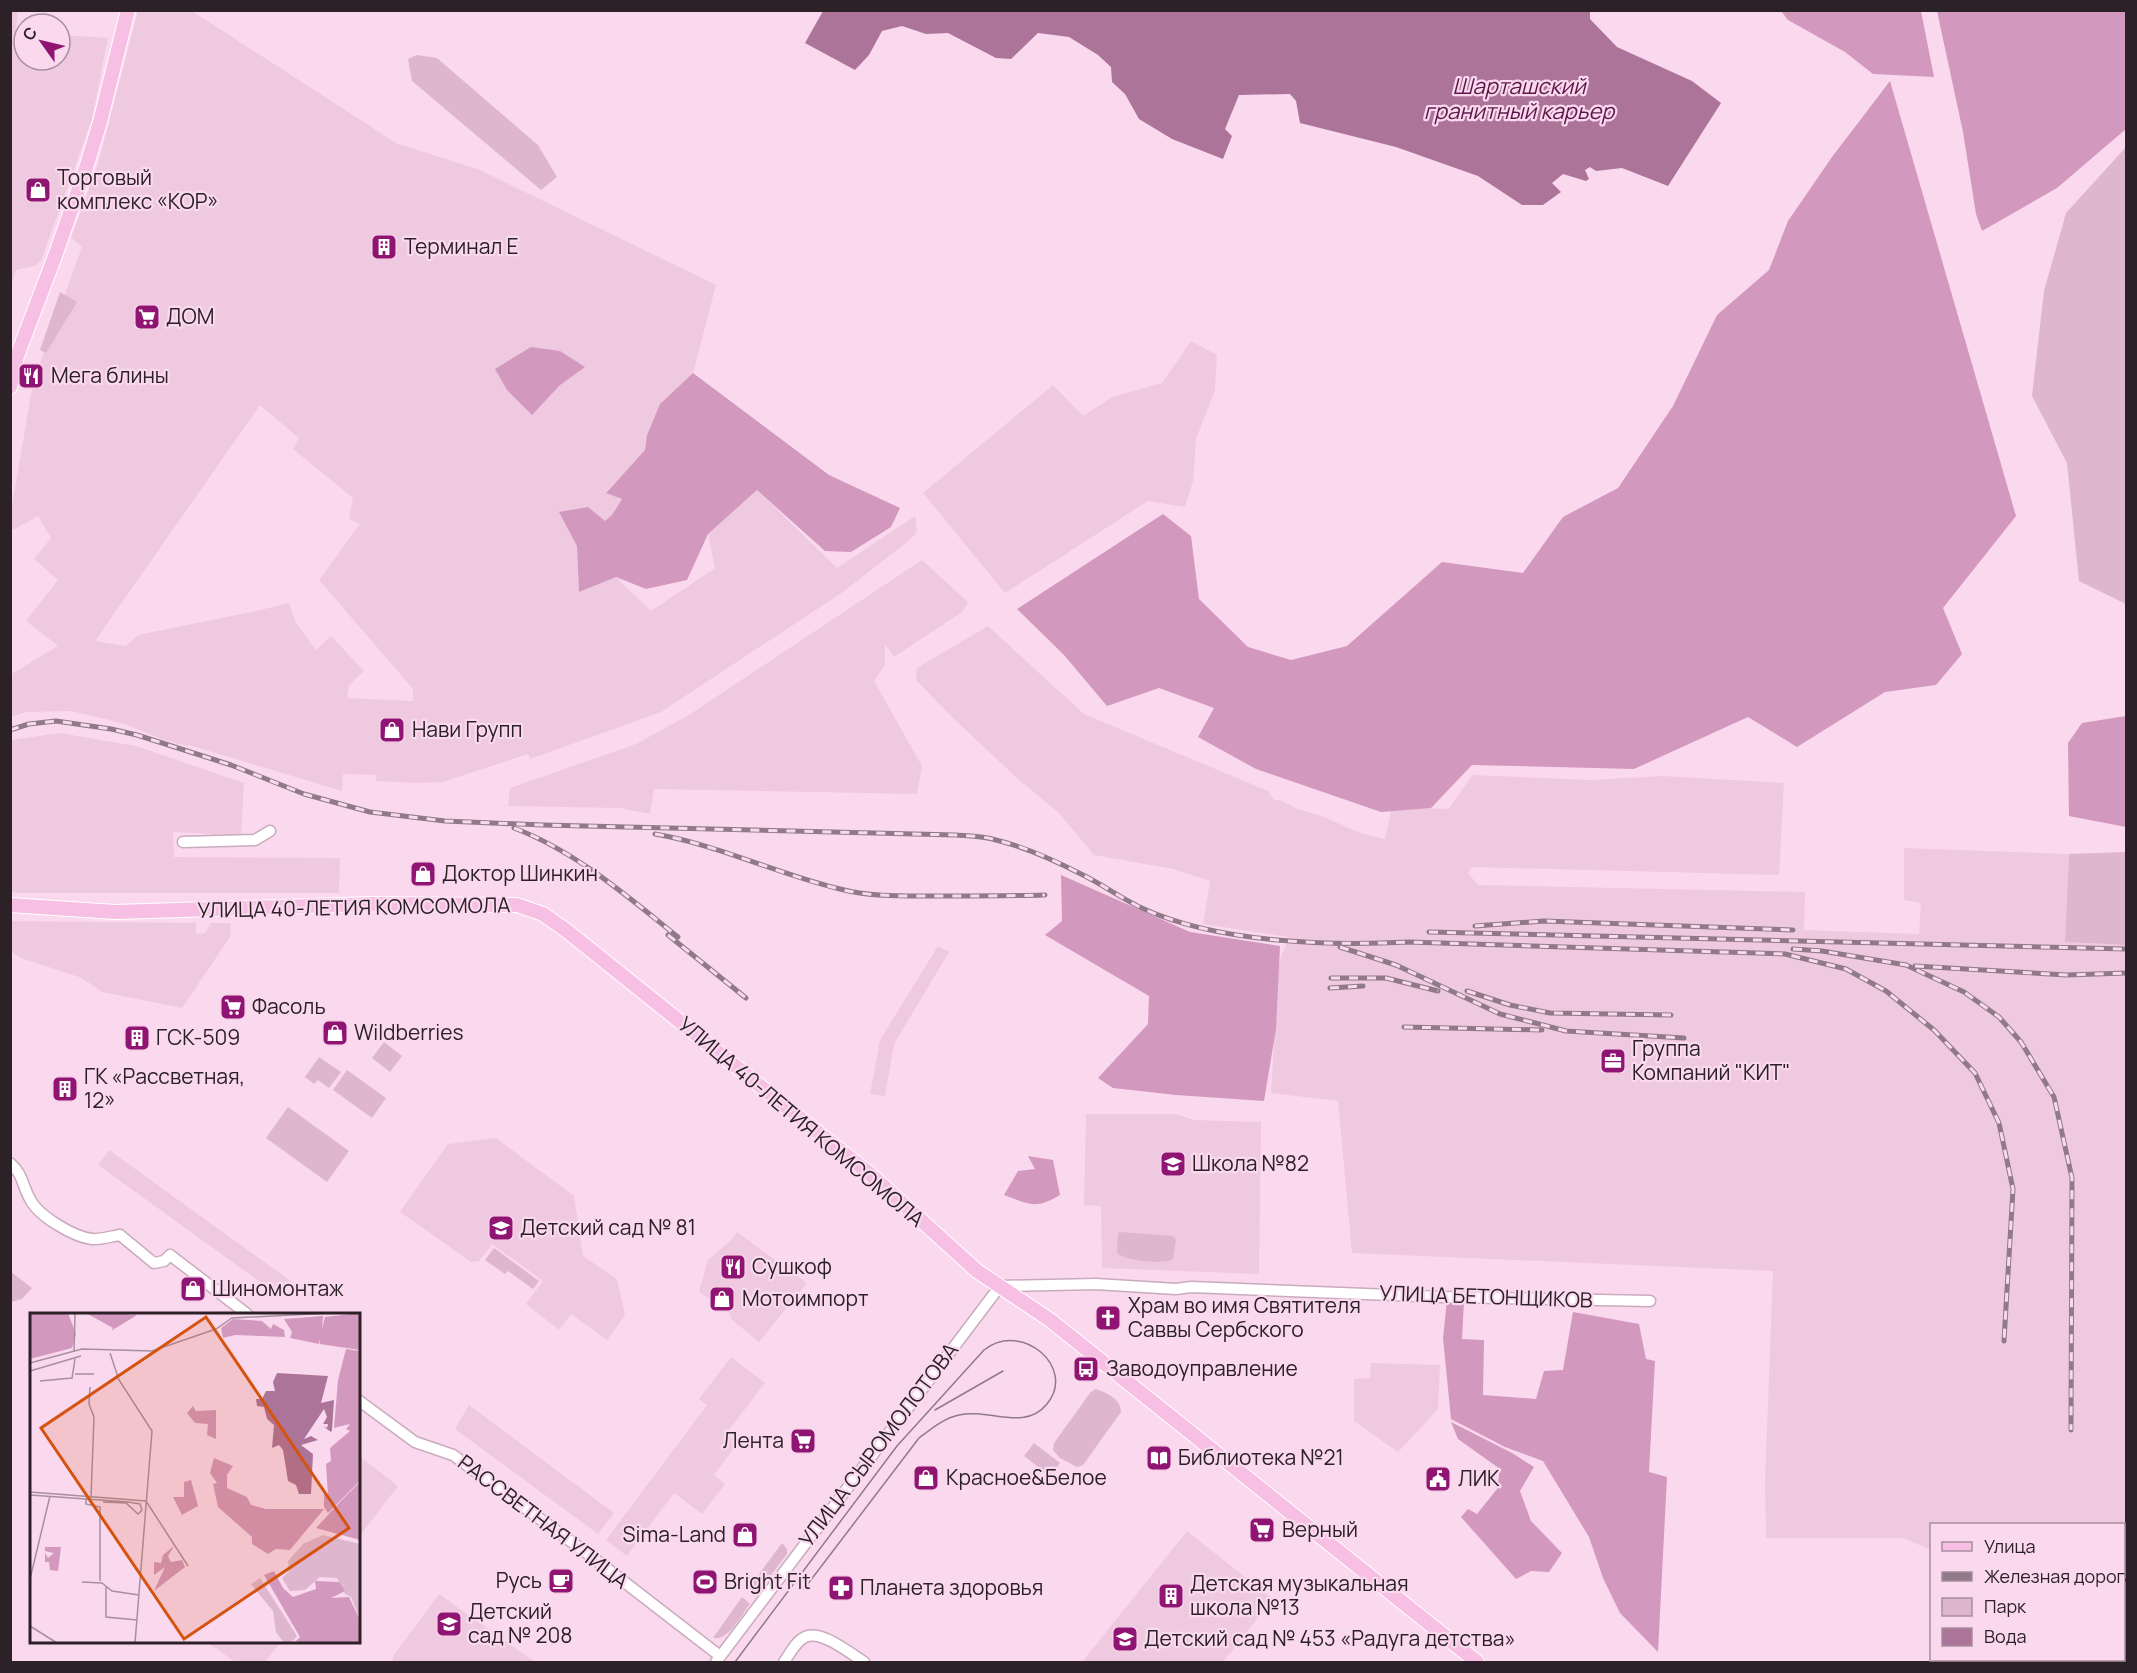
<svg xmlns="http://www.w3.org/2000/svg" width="2137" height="1673" viewBox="0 0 2137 1673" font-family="Manrope,sans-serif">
<rect width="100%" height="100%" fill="#fad9ee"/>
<!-- built -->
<g fill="#efc9e0" fill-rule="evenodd">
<polygon points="18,11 16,32 24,33 24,60 60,60 60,35 108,38 92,119 41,261 34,266 16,270 11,287 10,11"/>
<path d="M138 11H192L396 143 480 170 716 285 693 373 660 404 647 435 645 450 606 492 622 498 612 515 577 546 579 592 616 577 651 611 715 568 708 534 757 490 837 568 915 516 917 531 912 538 843 592 661 712 530 759 528 754 443 782 417 783 376 781V775L343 774 342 791 189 745 187 746 164 740 122 723 71 711 26 712 11 717 10 675 58 646 26 621 58 580 34 559 51 538 38 516 13 530 11 524V511L33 383 82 247 71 238 98 164ZM260 405 299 438 293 449 353 498 349 519 360 524 319 580 413 689V701L347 698 349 685 364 671 331 636 316 650 296 623 289 603 256 611 138 635 126 646 95 641Z"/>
<polygon points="1191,341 1217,355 1215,390 1196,439 1193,481 1185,507 1148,501 1005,593 923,493 1053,385 1083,416 1112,397 1162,383"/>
<polygon points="922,560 968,602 962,612 894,657 885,644 885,665 874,681 922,766 917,794 654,789 650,814 620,808 508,806 510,788 636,744 689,715"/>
<polygon points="988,626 1084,714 1268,791 1274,800 1280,800 1298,809 1324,817 1360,833 1385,839 1392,807 1449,809 1472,775 1591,780 1662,776 1784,783 1779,875 1472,867 1468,873 1478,885 1805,892 1804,930 1919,934 1921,903 1904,900 1904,848 2069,854 2065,942 2126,945 2126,1662 1998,1662 1998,1660 2124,1660 2124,1524 1932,1524 1931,1550 1903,1538 1766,1538 1765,1482 1773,1271 1352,1253 1338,1101 1271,1093 1279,962 1289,937 1203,924 1210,881 1173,869 1094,855 1058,812 1019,780 953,718 916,680 917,668"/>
<polygon points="60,733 136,746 244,783 241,835 173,832 174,857 340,858 339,893 17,893 11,891 11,740"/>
<polygon points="11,921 196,923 196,934 205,933 211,923 231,923 230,937 182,1008 102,992 82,978 21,958 11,951"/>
<polygon points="938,946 949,952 894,1044 885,1096 870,1094 880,1040"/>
<polygon points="1086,1114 1176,1114 1194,1120 1261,1122 1259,1274 1102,1268 1101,1206 1084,1205"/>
<polygon points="496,1138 574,1196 583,1256 617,1279 625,1315 607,1340 571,1314 559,1330 526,1304 543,1281 492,1244 479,1261 471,1262 400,1212 448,1144"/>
<polygon points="109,1150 292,1282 281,1297 98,1165"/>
<polygon points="737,1232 807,1283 759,1342 731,1319 730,1313 699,1292 708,1260 732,1239"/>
<polygon points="731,1357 765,1383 726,1434 738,1443 714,1475 725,1484 702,1514 674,1493 627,1556 606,1540 707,1405 699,1399"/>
<polygon points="1371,1363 1440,1365 1438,1409 1398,1452 1354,1421 1354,1379 1370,1378"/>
<polygon points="469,1405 614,1513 598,1534 455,1429"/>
<polygon points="359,1456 398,1486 359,1537 358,1537"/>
<polygon points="1187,1531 1273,1599 1223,1662 1082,1662"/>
<polygon points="439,1594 535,1662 392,1662 394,1655"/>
<polygon points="207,1642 281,1642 265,1662 235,1662"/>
</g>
<!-- green -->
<g fill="#deb6cf">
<polygon points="417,55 437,58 538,145 557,177 541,190 412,81 408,59"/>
<polygon points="2126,147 2126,604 2079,581 2067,463 2032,396 2044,291 2066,213"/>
<polygon points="60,292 77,302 46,353 40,350"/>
<polygon points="2126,852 2126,945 2065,942 2069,854"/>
<polygon points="384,1042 402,1056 390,1072 372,1058"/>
<polygon points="319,1057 341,1072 329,1088 318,1080 314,1084 305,1077"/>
<polygon points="347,1070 386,1098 372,1118 333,1090"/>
<polygon points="288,1107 349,1151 327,1182 266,1138"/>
<path d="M1120 1232 1173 1236 1176 1240 1173 1259C1164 1265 1126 1261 1117 1253L1118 1233Z"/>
<polygon points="494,1248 539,1281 533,1289 508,1271 505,1274 485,1260"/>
<polygon points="11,1272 32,1288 22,1299 11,1302"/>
<path d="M1095 1389C1106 1392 1121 1399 1121 1412L1083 1465 1077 1467 1060 1458 1053 1450 1054 1443 1090 1393Z"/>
<polygon points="1034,1443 1060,1463 1050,1476 1024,1456"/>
<polygon points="782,1543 787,1549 787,1554 756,1595 748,1589"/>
<path d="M742 1597 750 1604C741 1615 729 1641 713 1638Z"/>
</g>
<!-- forest -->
<g fill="#d398be">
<polygon points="1781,11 1921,11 1934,77 1873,74 1845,52 1788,20"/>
<polygon points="1937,11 2126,11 2126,129 2057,188 1982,231 1976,214 1963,132"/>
<polygon points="1890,81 2016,516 1943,608 1962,654 1936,685 1885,692 1797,747 1748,717 1634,769 1472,765 1431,808 1381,812 1256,769 1198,737 1214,708 1159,688 1107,706 1064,655 1017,609 1163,514 1191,536 1199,599 1248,647 1291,660 1347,646 1442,562 1523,573 1563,517 1618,488 1673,406 1717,315 1769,270 1788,221 1832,157"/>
<polygon points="531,347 560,351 585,367 560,385 532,415 507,390 495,369"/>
<polygon points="693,373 829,475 900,508 891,527 851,552 825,551 757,490 708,534 687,580 646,589 616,577 579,592 577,546 559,512 588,507 605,521 612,515 622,499 606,493 645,450 647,435 660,404"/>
<polygon points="2126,716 2126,827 2069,816 2068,743 2082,723"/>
<polygon points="1061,875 1190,932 1280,946 1276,1029 1264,1101 1176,1095 1113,1088 1098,1078 1148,1024 1149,996 1045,935 1062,921"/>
<path d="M1028 1156 1053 1160 1060 1195C1035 1210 1029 1204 1004 1195L1018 1171 1035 1169Z"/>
<polygon points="1447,1301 1464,1301 1462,1339 1484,1340 1483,1395 1536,1399 1544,1371 1563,1370 1573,1312 1639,1324 1646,1359 1655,1361 1649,1472 1667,1477 1658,1652 1620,1613 1603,1578 1589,1537 1543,1461 1505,1447 1451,1419 1443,1338"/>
<polygon points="1451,1422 1512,1453 1534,1467 1520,1491 1531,1521 1562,1553 1549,1572 1531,1571 1516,1579 1461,1517 1468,1509 1477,1514 1497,1489 1500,1469 1458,1439"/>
</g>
<!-- water -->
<polygon fill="#ac7499" points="823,11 1590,11 1590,19 1617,47 1692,81 1721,103 1668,186 1622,168 1596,171 1590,167 1585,170 1589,179 1586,181 1563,174 1552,183 1561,192 1543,205 1522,205 1478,176 1396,147 1300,123 1296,101 1290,94 1239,95 1225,129 1232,136 1223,159 1172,139 1139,119 1125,94 1112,82 1111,67 1098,55 1069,37 1038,33 1011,59 996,58 948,33 926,34 902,26 882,31 869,55 855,70 805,43"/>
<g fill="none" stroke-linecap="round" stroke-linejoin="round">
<!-- minor casing -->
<g stroke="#caabbe" stroke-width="13">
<g id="minor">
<polyline points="183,842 255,840 270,831"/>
<path d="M10 1163C23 1174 22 1185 30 1199 38 1216 74 1237 92 1239 100 1240 112 1236 120 1235L154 1263 164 1261 170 1255 247 1314"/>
<polyline points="358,1400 415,1442 453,1455 588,1554 720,1656"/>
<polyline points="716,1662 1000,1286 1096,1284 1176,1289 1191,1287 1442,1297 1650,1301"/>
<path d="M784 1662C789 1655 796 1641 805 1637 821 1629 851 1654 864 1662"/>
</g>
</g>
<!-- major casing -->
<g stroke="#fff" stroke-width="16">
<g id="major">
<polyline points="10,387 17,356 55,256 86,168 100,122 128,10"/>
<polyline points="10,905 115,912 373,904 517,905 543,914 567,931 870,1174 977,1271 1050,1320 1477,1662"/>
</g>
</g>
<!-- minor -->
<use href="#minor" stroke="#fff" stroke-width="10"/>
<!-- major -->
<use href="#major" stroke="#f7bfe4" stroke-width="14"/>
<!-- tram -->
<g stroke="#907a88" stroke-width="1.5">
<polyline points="935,1410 1003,1371"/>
<path d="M735 1662 897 1446 984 1350C1022 1320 1077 1368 1047 1404 1024 1432 989 1408 959 1415 944 1418 931 1429 919 1438L804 1589"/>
</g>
<!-- rail casing -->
<g stroke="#907a88" stroke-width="5">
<g id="rail">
<path d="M10 730 29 724 56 721 111 729 137 735 231 765 304 794 370 812 445 821 543 825 955 835C968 836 983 836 996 840 1025 847 1054 860 1081 874 1102 884 1122 899 1144 909 1219 943 1328 946 1409 942L1785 954 1846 969 1886 991 1934 1030 1975 1073 1999 1123 2013 1189 2004 1341"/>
<path d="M514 828C575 851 627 896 678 937"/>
<path d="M655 834C719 845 777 874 840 889 870 897 904 896 935 896 972 896 1009 896 1045 895"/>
<polyline points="1475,926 1544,921 1793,930"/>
<polyline points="1429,932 2126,949"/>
<polyline points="668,935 746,998"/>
<polyline points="1340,947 1396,965 1500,1014 1566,1031 1684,1038"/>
<polyline points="1793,949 1822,951 1906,965 1964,992 1999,1017 2021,1042 2054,1097 2072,1178 2071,1430"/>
<polyline points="1915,966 2067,975 2126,973"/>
<polyline points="1331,978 1386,978 1438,991"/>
<polyline points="1330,988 1363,986"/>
<polyline points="1467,991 1510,1005 1550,1013 1671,1015"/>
<polyline points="1404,1027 1542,1030"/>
</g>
</g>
<!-- rail -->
<use href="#rail" stroke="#fad9ee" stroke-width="3" stroke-dasharray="9" stroke-linecap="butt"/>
</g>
<!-- icons -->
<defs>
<g id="shop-square" transform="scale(1.35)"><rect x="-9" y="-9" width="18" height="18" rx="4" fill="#901573" stroke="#fad9ee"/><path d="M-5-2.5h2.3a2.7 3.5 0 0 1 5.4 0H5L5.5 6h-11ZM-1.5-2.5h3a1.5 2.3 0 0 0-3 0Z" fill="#fff"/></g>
<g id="building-square" transform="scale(1.35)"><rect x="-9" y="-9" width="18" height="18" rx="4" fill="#901573" stroke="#fad9ee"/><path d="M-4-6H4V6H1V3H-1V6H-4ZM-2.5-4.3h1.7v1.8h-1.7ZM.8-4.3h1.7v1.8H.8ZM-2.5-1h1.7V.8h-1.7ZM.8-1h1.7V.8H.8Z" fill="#fff"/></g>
<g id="supermarket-square" transform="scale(1.35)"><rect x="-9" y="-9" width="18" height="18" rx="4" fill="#901573" stroke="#fad9ee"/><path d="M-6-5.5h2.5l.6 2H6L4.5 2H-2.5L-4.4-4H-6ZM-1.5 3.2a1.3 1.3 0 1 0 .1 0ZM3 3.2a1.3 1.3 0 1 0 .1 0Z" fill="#fff"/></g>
<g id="restaurant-square" transform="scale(1.35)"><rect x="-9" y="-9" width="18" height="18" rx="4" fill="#901573" stroke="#fad9ee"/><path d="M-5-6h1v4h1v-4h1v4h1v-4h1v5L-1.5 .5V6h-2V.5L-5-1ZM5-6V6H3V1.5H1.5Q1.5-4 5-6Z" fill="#fff"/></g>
<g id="office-square" transform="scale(1.35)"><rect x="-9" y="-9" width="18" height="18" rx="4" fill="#901573" stroke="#fad9ee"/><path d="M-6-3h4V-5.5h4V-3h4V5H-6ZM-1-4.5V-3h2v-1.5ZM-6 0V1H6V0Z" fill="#fff"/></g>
<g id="school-square" transform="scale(1.35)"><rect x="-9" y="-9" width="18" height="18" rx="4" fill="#901573" stroke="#fad9ee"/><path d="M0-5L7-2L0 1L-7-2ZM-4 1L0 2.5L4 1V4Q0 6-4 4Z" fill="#fff"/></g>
<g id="church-square" transform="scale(1.35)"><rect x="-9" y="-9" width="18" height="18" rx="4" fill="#901573" stroke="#fad9ee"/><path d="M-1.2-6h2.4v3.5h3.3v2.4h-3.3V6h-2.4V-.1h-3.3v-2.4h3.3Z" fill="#fff"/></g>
<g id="bus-square" transform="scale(1.35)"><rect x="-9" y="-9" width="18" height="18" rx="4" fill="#901573" stroke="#fad9ee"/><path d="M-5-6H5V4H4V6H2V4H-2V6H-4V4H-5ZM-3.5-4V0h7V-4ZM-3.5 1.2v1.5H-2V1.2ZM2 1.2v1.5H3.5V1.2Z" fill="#fff"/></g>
<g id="library-square" transform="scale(1.35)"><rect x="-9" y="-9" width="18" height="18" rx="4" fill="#901573" stroke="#fad9ee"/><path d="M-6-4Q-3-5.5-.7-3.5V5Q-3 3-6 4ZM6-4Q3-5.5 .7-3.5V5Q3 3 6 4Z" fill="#fff"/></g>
<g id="civic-square" transform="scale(1.35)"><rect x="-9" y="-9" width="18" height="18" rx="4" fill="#901573" stroke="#fad9ee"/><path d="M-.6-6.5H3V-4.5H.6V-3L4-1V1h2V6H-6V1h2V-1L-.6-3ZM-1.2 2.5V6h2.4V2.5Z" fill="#fff"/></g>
<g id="cafe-square" transform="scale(1.35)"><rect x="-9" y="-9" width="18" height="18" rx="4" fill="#901573" stroke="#fad9ee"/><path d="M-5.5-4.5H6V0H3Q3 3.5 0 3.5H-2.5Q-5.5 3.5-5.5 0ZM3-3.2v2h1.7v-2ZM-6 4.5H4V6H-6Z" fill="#fff"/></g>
<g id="stadium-square" transform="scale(1.35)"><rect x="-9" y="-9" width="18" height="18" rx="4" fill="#901573" stroke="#fad9ee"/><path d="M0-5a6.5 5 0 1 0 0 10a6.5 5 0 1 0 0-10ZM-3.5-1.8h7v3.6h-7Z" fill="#fff"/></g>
<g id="pharmacy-square" transform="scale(1.35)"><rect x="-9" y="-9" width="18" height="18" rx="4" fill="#901573" stroke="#fad9ee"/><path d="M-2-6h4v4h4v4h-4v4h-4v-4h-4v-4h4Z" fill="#fff"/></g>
</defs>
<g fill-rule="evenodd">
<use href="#shop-square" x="38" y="190"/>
<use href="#building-square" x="384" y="247"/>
<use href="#supermarket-square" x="147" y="317"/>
<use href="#restaurant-square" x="31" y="376"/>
<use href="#shop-square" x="392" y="730"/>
<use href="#shop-square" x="423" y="874"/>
<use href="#supermarket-square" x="233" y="1007"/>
<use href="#shop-square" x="335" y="1033"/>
<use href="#building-square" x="137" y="1038"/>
<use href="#office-square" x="1613" y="1061"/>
<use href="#building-square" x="65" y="1089"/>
<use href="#school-square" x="1173" y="1164"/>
<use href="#school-square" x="501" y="1228"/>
<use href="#restaurant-square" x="733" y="1267"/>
<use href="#shop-square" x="193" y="1289"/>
<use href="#shop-square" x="722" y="1299"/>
<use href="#church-square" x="1108" y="1318"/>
<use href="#bus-square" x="1086" y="1369"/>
<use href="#supermarket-square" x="803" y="1441"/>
<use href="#library-square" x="1159" y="1458"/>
<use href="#shop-square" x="926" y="1478"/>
<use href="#civic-square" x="1438" y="1479"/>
<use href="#supermarket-square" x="1262" y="1530"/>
<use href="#shop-square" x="745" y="1535"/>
<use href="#cafe-square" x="561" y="1581"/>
<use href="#stadium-square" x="705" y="1582"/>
<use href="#pharmacy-square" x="841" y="1588"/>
<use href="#building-square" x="1171" y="1596"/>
<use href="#school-square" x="449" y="1624"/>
<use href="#school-square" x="1125" y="1639"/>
</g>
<g text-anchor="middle" stroke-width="4.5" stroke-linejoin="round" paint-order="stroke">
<!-- poi labels -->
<g font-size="21" fill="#2d2128" stroke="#fad9ee" text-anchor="start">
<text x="57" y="185">Торговый<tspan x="57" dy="24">комплекс «КОР»</tspan></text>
<text x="404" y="254">Терминал Е</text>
<text x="166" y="324">ДОМ</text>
<text x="51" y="383">Мега блины</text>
<text x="412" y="737">Нави Групп</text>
<text x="442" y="881">Доктор Шинкин</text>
<text x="252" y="1014">Фасоль</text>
<text x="354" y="1040">Wildberries</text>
<text x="156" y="1045">ГСК-509</text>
<text x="1632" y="1056">Группа<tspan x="1632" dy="24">Компаний "КИТ"</tspan></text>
<text x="84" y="1084">ГК «Рассветная,<tspan x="84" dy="24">12»</tspan></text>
<text x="1192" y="1171">Школа №82</text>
<text x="520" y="1235">Детский сад № 81</text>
<text x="752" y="1274">Сушкоф</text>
<text x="212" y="1296">Шиномонтаж</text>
<text x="742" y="1306">Мотоимпорт</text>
<text x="1128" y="1313">Храм во имя Святителя<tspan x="1128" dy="24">Саввы Сербского</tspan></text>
<text x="1106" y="1376">Заводоуправление</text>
<text x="784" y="1448" text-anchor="end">Лента</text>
<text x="1178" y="1465">Библиотека №21</text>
<text x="946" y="1485">Красное&amp;Белое</text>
<text x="1458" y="1486">ЛИК</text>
<text x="1282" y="1537">Верный</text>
<text x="726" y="1542" text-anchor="end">Sima-Land</text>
<text x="542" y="1588" text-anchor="end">Русь</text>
<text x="724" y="1589">Bright Fit</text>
<text x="1190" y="1591">Детская музыкальная<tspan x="1190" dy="24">школа №13</tspan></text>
<text x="860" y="1595">Планета здоровья</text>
<text x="468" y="1619">Детский<tspan x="468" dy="24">сад № 208</tspan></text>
<text x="1144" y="1646">Детский сад № 453 «Радуга детства»</text>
</g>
<!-- street labels -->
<g font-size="21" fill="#2d2128" stroke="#fad9ee">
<text transform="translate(354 908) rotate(-1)" y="7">УЛИЦА 40-ЛЕТИЯ КОМСОМОЛА</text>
<text transform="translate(801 1122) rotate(40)" y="7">УЛИЦА 40-ЛЕТИЯ КОМСОМОЛА</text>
<text transform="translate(1486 1297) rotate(2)" y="7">УЛИЦА БЕТОНЩИКОВ</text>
<text transform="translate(879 1445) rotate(-53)" y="7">УЛИЦА СЫРОМОЛОТОВА</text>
<text transform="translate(543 1522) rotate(37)" y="7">РАССВЕТНАЯ УЛИЦА</text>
</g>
<!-- water labels -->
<g font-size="22" font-style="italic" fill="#5c174a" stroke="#fad9ee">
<text x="1519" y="94">Шарташский<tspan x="1519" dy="25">гранитный карьер</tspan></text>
</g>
</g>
<!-- overview -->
<g transform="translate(30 1313)">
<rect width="330" height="330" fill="#fad9ee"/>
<path d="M293 222 330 231V306L321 284 315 281 307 265 290 264 275 277 260 278 252 265 259 258 258 248 273 231ZM230 265 267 323 261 330H254L246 319 243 298 221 271Z" fill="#deb6cf"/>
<path d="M0 0H38L46 21 42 35 0 46ZM56 0H84L107 2 81 18 83 15ZM330 0V37L290 31V26L289 31 260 25 262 19 254 6 293 3 292 16 295 4ZM203 6 232 8 241 16 243 11 254 17 255 24 205 22 193 25 191 15ZM316 36 330 38V168L298 200 294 194V179L298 183 296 151 301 148 300 135 320 118 316 116 320 111 304 115 308 67ZM163 93 166 98 186 97V126L177 122 178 111 165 110 157 100ZM184 145 203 153 197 162V175L217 184 221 192 236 196H294L260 237 246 236 238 241 222 231V224L188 194 183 171 187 170 180 160ZM161 167 168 193 152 202 143 184H154V169ZM330 169V227L286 215 310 189ZM144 233 138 243 141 249 152 247 155 254 124 278 135 254 124 262V249L131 250 133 242ZM15 234H31L28 258 20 257 19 249H15V240L18 245 24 240 15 238ZM244 258 253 275 263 284 286 276 285 268 309 269 315 278 301 285 319 284 330 307V330H264L270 324 234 262Z" fill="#d398be"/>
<path d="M247 60 298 63 291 90 304 87 302 117 301 119 293 113 297 115 298 111H293L297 104 294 96 274 126 281 123 288 127 271 132 283 141 281 181H269L266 172 258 168 253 137 249 132 242 135 244 112 237 106 234 94 227 93 226 86H232L236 78H245L243 69Z" fill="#ac7499"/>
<path fill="none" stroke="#a88f9f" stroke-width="1.5" d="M44 38 45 0M80 40 89 67 122 118 105 330M0 50 52 36 122 38 186 16 202 5 301 0M0 58 51 43M45 61H64M10 68 42 65 45 46M60 74 59 91 64 104 61 185M0 179 116 188 158 253M0 182 98 189 110 191 112 197 108 201 96 190 73 189M56 185V191L70 194V268M0 266 20 183M52 269 72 270 82 278 109 282M76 274V304L107 307M0 313 27 330"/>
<path fill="#d5530f" fill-opacity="0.15" stroke="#d5530f" stroke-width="3" d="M176 4 319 215 154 326 11 115Z"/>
<rect width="330" height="330" fill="none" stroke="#2d2128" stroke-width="3"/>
</g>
<!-- border -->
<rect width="2137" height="1673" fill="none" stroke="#2d2128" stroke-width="24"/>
<!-- legend -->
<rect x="1930" y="1523" width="195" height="138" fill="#fad9ee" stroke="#a88f9f" stroke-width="1.5"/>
<rect x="1942" y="1542" width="30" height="9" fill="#f7bfe4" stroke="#a88f9f" stroke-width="1.5"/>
<text x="1984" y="1553" font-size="18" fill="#2d2128">Улица</text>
<rect x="1942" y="1572" width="30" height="9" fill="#907a88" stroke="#a88f9f" stroke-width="1.5"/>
<text x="1984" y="1583" font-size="18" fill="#2d2128">Железная дорога</text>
<rect x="1942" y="1598" width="30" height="18" fill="#deb6cf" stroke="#a88f9f" stroke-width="1.5"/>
<text x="1984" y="1613" font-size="18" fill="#2d2128">Парк</text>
<rect x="1942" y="1628" width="30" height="18" fill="#ac7499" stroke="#a88f9f" stroke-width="1.5"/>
<text x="1984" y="1643" font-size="18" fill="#2d2128">Вода</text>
<!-- north arrow -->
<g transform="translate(42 42) rotate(304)"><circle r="28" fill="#fad9ee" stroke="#a88f9f" stroke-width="1.5"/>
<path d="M0-4.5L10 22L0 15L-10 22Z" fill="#901573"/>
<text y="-9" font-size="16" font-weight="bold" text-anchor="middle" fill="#2d2128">С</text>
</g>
</svg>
